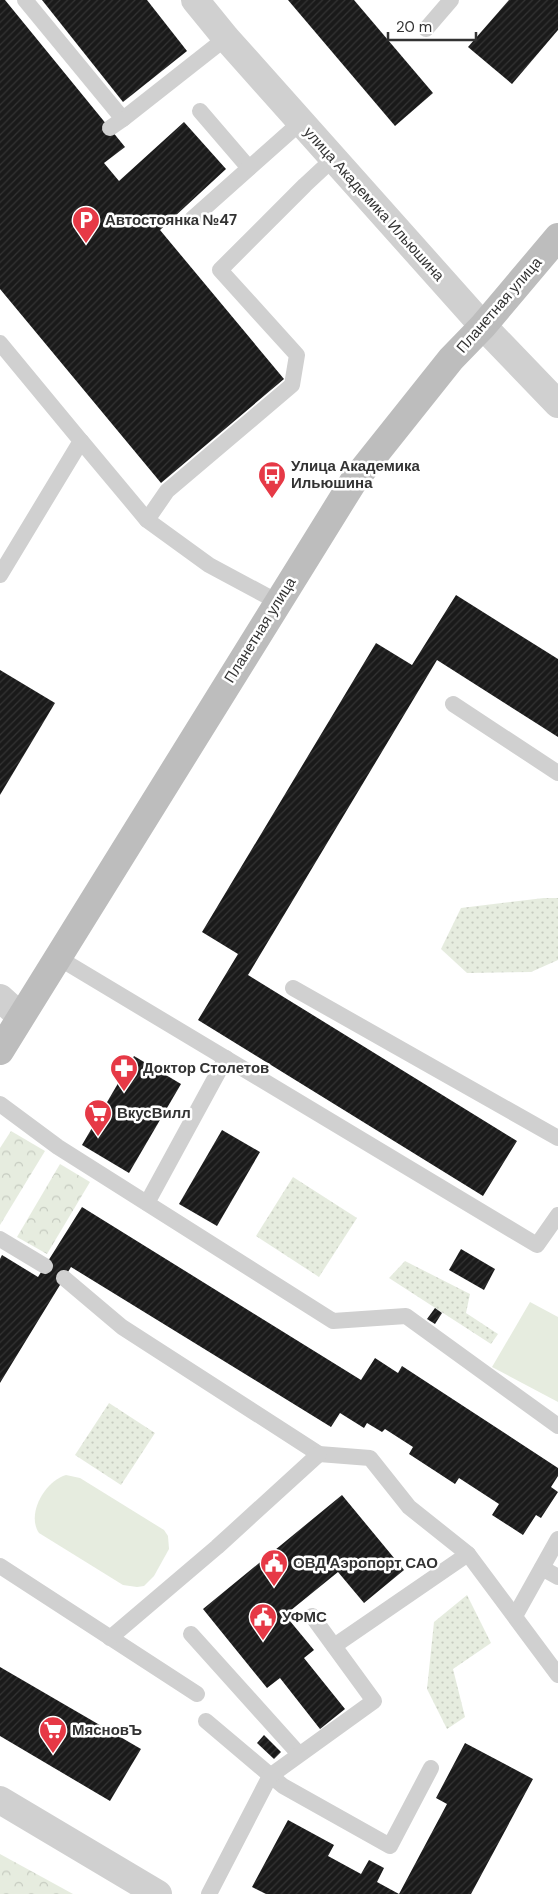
<svg xmlns="http://www.w3.org/2000/svg" width="558" height="1894" viewBox="0 0 558 1894" font-family="'DM Sans',sans-serif">
<defs>
<pattern id="grass-dots" width="8" height="8" patternUnits="userSpaceOnUse" patternTransform="scale(1.25)"><rect width="8" height="8" fill="#e6ecdf"/><path d="M2 2h.1M6 6h.1" fill="none" stroke="#c6cbc0" stroke-width="1.8" stroke-linecap="round"/></pattern>
<pattern id="forest-crowns" width="20" height="18" patternUnits="userSpaceOnUse" patternTransform="scale(1.25)"><rect width="20" height="18" fill="#e6ecdf"/><path d="M2 6a3 3 0 1 1 6 0M12 15a3 3 0 1 1 6 0" fill="none" stroke="#c6cbc0"/></pattern>
<pattern id="building-hatch" width="6" height="6" patternUnits="userSpaceOnUse" patternTransform="scale(1.25)"><rect width="6" height="6" fill="#1a1a1a"/><path d="M-1 1l2-2M0 6l6-6M5 7l2-2" fill="none" stroke="#333"/></pattern>
</defs>
<rect width="100%" height="100%" fill="#fff"/>
<!-- grass -->
<g fill="url(#grass-dots)">
<polygon points="544,898 558,898 558,960 531,972 467,973 441,949 461,908"/>
<polygon points="293,1177 357,1218 319,1277 256,1236"/>
<polygon points="405,1261 470,1294 466,1313 498,1334 491,1344 389,1278"/>
<polygon points="109,1403 155,1433 121,1485 75,1455"/>
<polygon points="467,1595 491,1643 453,1669 465,1717 447,1729 427,1689 434,1622"/>
</g>
<!-- forest -->
<g fill="url(#forest-crowns)">
<polygon points="11,1131 45,1151 0,1225 0,1148"/>
<polygon points="60,1164 90,1182 47,1254 17,1237"/>
<polygon points="0,1854 73,1894 0,1894"/>
</g>
<!-- pitch -->
<g fill="#e6ecdf">
<polygon points="530,1302 558,1317 558,1402 492,1367"/>
<path d="M66 1475 80 1478 164 1530 168 1536 169 1549 154 1576 144 1586 137 1587 123 1585 39 1533C26 1514 45 1481 66 1475Z"/>
</g>
<!-- building -->
<g fill="url(#building-hatch)">
<polygon points="0,0 5,0 125,147 104,163 119,181 184,122 226,169 160,230 284,379 161,483 0,289"/>
<polygon points="42,0 147,0 187,51 123,102"/>
<polygon points="288,0 354,0 433,93 395,126"/>
<polygon points="509,0 558,0 558,30 512,84 468,47"/>
<polygon points="456,595 558,659 558,737 437,660 248,975 517,1141 483,1196 198,1020 238,954 202,932 376,643 412,665"/>
<polygon points="0,670 55,703 0,795"/>
<polygon points="134,1056 181,1084 129,1173 82,1145"/>
<polygon points="222,1130 260,1152 217,1226 179,1204"/>
<polygon points="82,1207 361,1380 375,1358 398,1373 402,1366 558,1468 558,1476 551,1487 558,1492 541,1518 536,1515 523,1535 492,1515 499,1504 459,1478 455,1484 409,1454 413,1447 385,1429 382,1432 367,1423 364,1428 340,1413 331,1427 71,1267 0,1383 0,1259 2,1255 38,1277"/>
<polygon points="461,1249 495,1269 484,1290 449,1270"/>
<polygon points="435,1308 442,1313 435,1324 427,1319"/>
<polygon points="342,1495 404,1570 364,1603 338,1572 285,1615 314,1650 304,1658 345,1709 320,1729 280,1678 267,1688 203,1609"/>
<polygon points="0,1667 141,1749 110,1801 0,1736"/>
<polygon points="264,1735 281,1752 274,1759 257,1743"/>
<polygon points="465,1743 533,1779 471,1894 399,1894 447,1804 436,1798"/>
<polygon points="288,1820 334,1845 328,1856 361,1874 369,1860 384,1868 377,1882 399,1894 266,1894 252,1887"/>
</g>
<g fill="none" stroke-linecap="round" stroke-linejoin="round">
<!-- lane -->
<g stroke="#d0d0d0" stroke-width="16">
<polyline points="25,0 123,119 226,38"/>
<polyline points="426,29 451,0"/>
<polyline points="200,111 249,168"/>
<polyline points="110,128 123,119"/>
<polyline points="192,219 301,122"/>
<polyline points="0,343 81,441 0,575"/>
<polyline points="81,441 147,520 209,565 278,602"/>
<polyline points="147,520 167,491 292,385 297,355 220,270 305,185 334,158"/>
<polyline points="453,704 558,773"/>
<polyline points="57,957 537,1245 558,1215"/>
<polyline points="293,988 558,1138"/>
<polyline points="0,1104 58,1147 333,1321 406,1316 558,1426"/>
<polyline points="147,1203 226,1058"/>
<polyline points="0,1239 45,1266"/>
<polyline points="64,1278 122,1327 319,1454 370,1458 409,1507 468,1554 558,1675"/>
<polyline points="0,1566 197,1694"/>
<polyline points="542,1568 558,1577"/>
<polyline points="515,1616 558,1539"/>
<polyline points="191,1634 299,1754"/>
<polyline points="110,1638 217,1547 319,1454"/>
<polyline points="334,1646 468,1554"/>
<polyline points="206,1721 283,1786 390,1846 431,1768"/>
<polyline points="209,1894 270,1776 374,1701 312,1616"/>
</g>
<!-- street -->
<g stroke="#d0d0d0" stroke-width="28">
<polyline points="195,0 226,38 483,326 558,404"/>
<polyline points="0,998 20,1016"/>
<polyline points="0,1800 158,1894"/>
</g>
<!-- secondary -->
<polyline stroke="#bdbdbd" stroke-width="28" points="0,1051 353,482 451,359 483,326 558,237"/>
</g>
<!-- icons -->
<defs>
<g id="parking-pin" transform="scale(1.4375)"><path d="M0 17L-7.5 6A9.5 9.5 0 1 1 7.5 6Z" fill="#e63946" stroke="#fff"/><path d="M-3.5-5.5H1a3.5 3.5 0 0 1 0 7H-1V5.5H-3.5ZM-1-3.4V-.6H.8a1.4 1.4 0 0 0 0-2.8Z" fill="#fff"/></g>
<g id="bus-pin" transform="scale(1.4375)"><path d="M0 17L-7.5 6A9.5 9.5 0 1 1 7.5 6Z" fill="#e63946" stroke="#fff"/><path d="M-5-6H5V4H4V6H2V4H-2V6H-4V4H-5ZM-3.5-4V0h7V-4ZM-3.5 1.2v1.5H-2V1.2ZM2 1.2v1.5H3.5V1.2Z" fill="#fff"/></g>
<g id="pharmacy-pin" transform="scale(1.4375)"><path d="M0 17L-7.5 6A9.5 9.5 0 1 1 7.5 6Z" fill="#e63946" stroke="#fff"/><path d="M-2-6h4v4h4v4h-4v4h-4v-4h-4v-4h4Z" fill="#fff"/></g>
<g id="supermarket-pin" transform="scale(1.4375)"><path d="M0 17L-7.5 6A9.5 9.5 0 1 1 7.5 6Z" fill="#e63946" stroke="#fff"/><path d="M-6-5.5h2.5l.6 2H6L4.5 2H-2.5L-4.4-4H-6ZM-1.5 3.2a1.3 1.3 0 1 0 .1 0ZM3 3.2a1.3 1.3 0 1 0 .1 0Z" fill="#fff"/></g>
<g id="civic-pin" transform="scale(1.4375)"><path d="M0 17L-7.5 6A9.5 9.5 0 1 1 7.5 6Z" fill="#e63946" stroke="#fff"/><path d="M-.6-6.5H3V-4.5H.6V-3L4-1V1h2V6H-6V1h2V-1L-.6-3ZM-1.2 2.5V6h2.4V2.5Z" fill="#fff"/></g>
</defs>
<g fill-rule="evenodd">
<use href="#parking-pin" x="86" y="220"/>
<use href="#bus-pin" x="272" y="475"/>
<use href="#pharmacy-pin" x="124" y="1068"/>
<use href="#supermarket-pin" x="98" y="1113"/>
<use href="#civic-pin" x="274" y="1563"/>
<use href="#civic-pin" x="263" y="1617"/>
<use href="#supermarket-pin" x="53" y="1730"/>
</g>
<g text-anchor="middle" stroke-width="5" stroke-linejoin="round" paint-order="stroke">
<!-- street labels -->
<g font-size="15" fill="#333" stroke="#fff">
<text transform="translate(374 204) rotate(48)" y="5">улица Академика Ильюшина</text>
<text transform="translate(499 305) rotate(-49)" y="5">Планетная улица</text>
<text transform="translate(260 630) rotate(-58)" y="5">Планетная улица</text>
</g>
<!-- poi labels -->
<g font-size="15" font-weight="bold" fill="#333" stroke="#fff" text-anchor="start">
<text x="105" y="225">Автостоянка №47</text>
<text x="291" y="471">Улица Академика<tspan x="291" dy="17">Ильюшина</tspan></text>
<text x="143" y="1073">Доктор Столетов</text>
<text x="117" y="1118">ВкусВилл</text>
<text x="293" y="1568">ОВД Аэропорт САО</text>
<text x="282" y="1622">УФМС</text>
<text x="72" y="1735">МясновЪ</text>
</g>
</g>
<!-- scale -->
<path d="M388 32v8h88v-8" fill="none" stroke="#333333" stroke-width="2.5"/>
<text x="396" y="32" font-size="15" fill="#333333" stroke="#ffffff" stroke-width="4" paint-order="stroke">20 m</text>
</svg>
